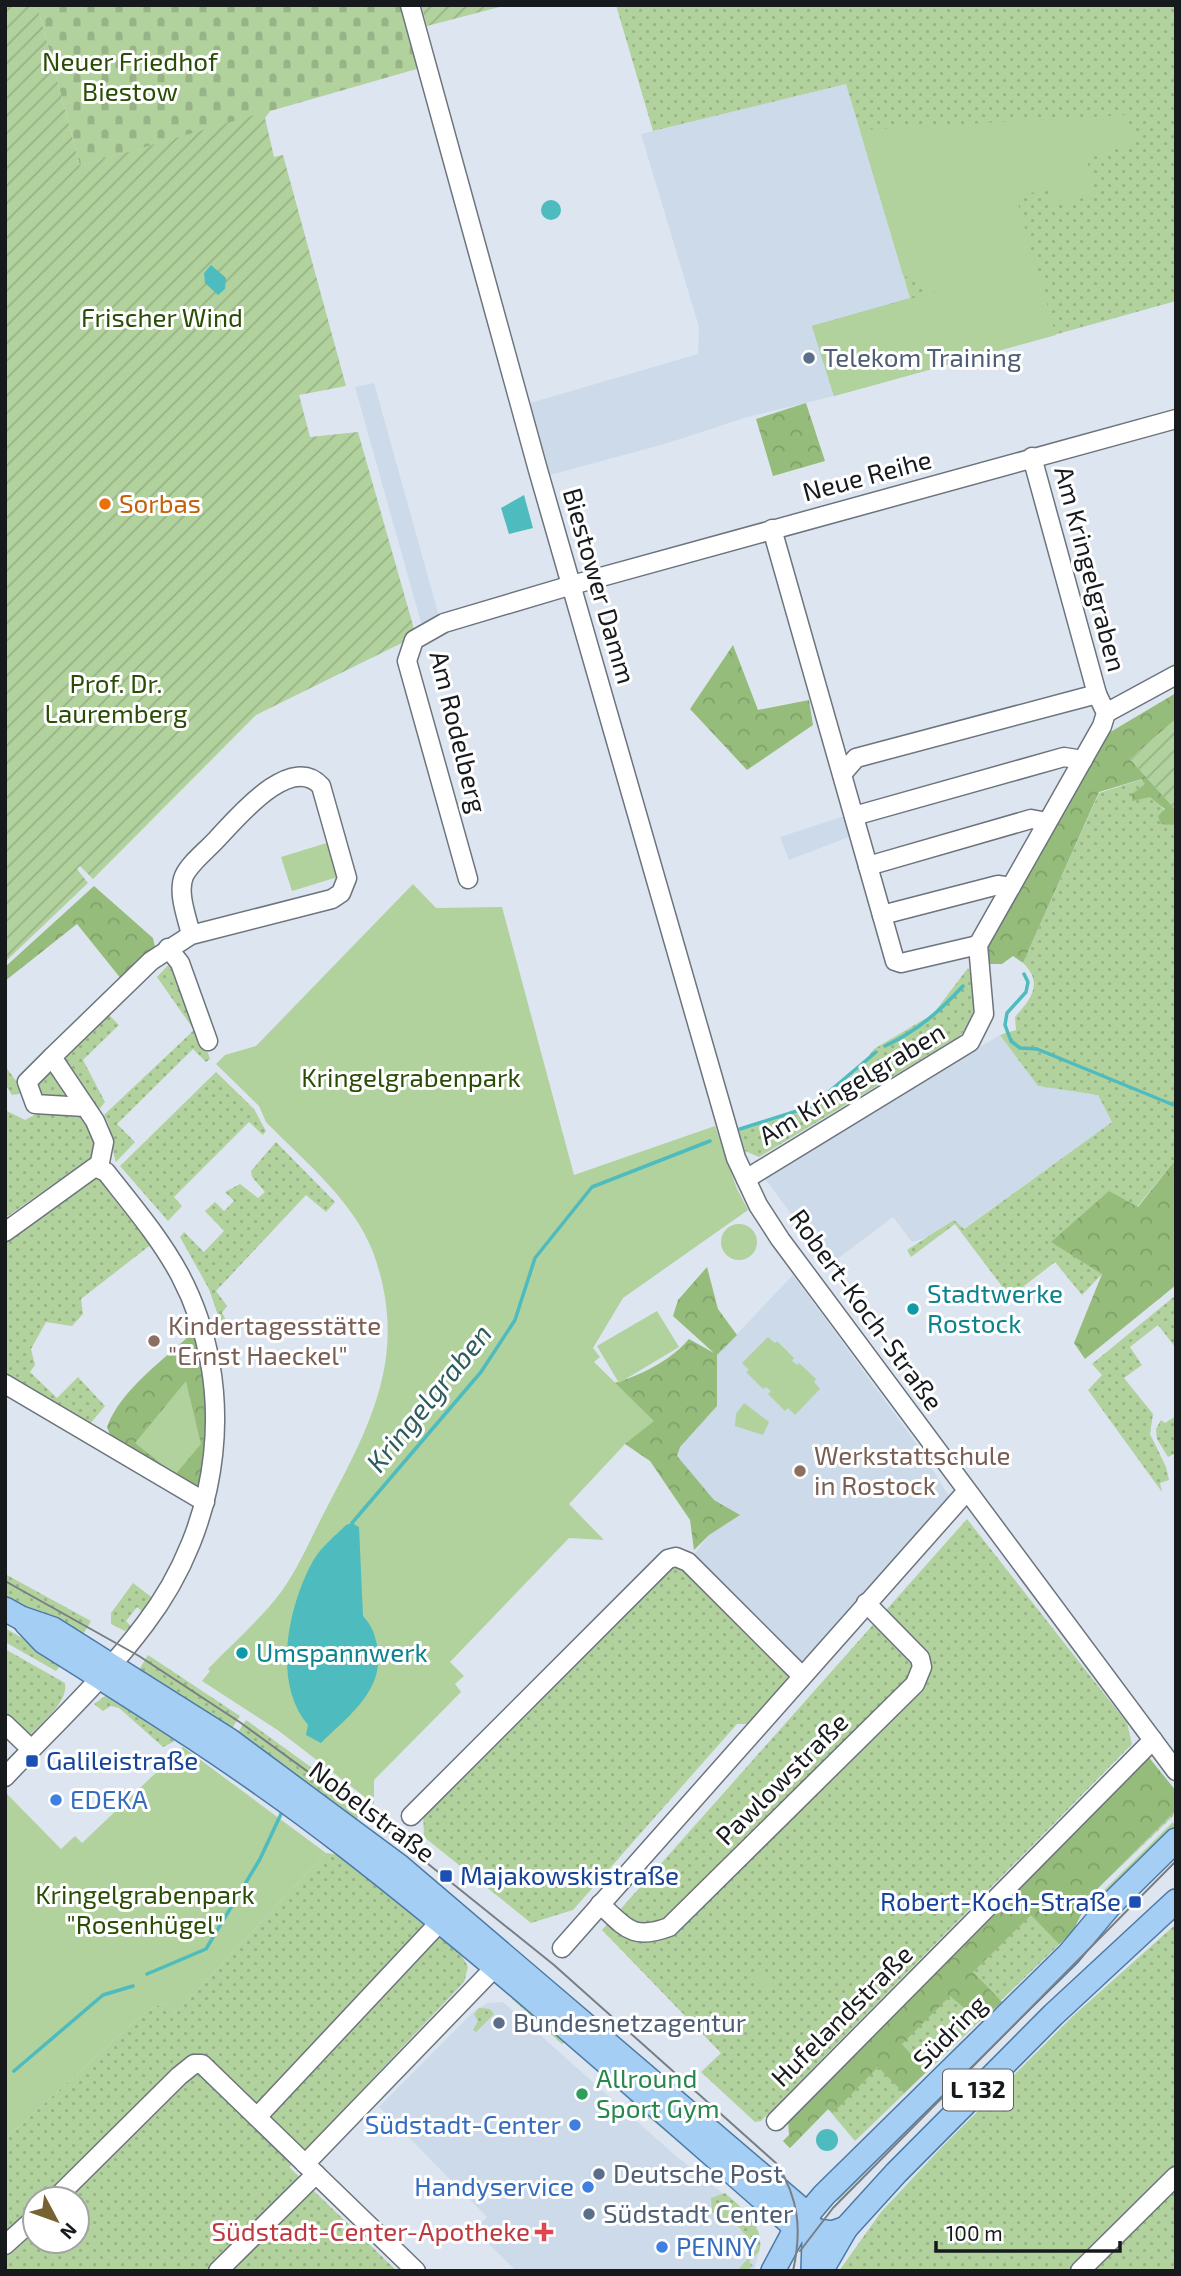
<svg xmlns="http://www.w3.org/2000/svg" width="1181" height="2276" viewBox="0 0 1181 2276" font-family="'Exo 2',sans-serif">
<defs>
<pattern id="grass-dots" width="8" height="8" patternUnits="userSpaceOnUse" patternTransform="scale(1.75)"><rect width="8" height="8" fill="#b1d19d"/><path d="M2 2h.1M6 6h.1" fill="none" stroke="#98b387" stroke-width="1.8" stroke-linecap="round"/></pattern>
<pattern id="forest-crowns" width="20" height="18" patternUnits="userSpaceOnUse" patternTransform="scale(1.75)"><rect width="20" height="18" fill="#95bc7b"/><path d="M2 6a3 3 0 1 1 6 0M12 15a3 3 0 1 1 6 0" fill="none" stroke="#80a16a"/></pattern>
<pattern id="cemetery-stones" width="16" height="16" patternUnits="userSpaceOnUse" patternTransform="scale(1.75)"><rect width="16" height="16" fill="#b1d19d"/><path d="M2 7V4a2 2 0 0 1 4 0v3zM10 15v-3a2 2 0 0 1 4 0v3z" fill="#98b387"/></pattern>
<pattern id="garden-furrows" width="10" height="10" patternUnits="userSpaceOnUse" patternTransform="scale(1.75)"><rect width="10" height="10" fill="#b1d19d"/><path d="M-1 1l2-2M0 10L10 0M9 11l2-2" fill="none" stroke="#98b387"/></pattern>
</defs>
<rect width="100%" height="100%" fill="#dde6f0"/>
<!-- built -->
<g fill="#ccdae9">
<polygon points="846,84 910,299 813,326 834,396 744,418 668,443 550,475 530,403 698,354 699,327 641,134"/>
<polygon points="374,383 440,620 422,626 355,387"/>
<polygon points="853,813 859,833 789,860 780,837"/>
<polygon points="1000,1035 1038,1086 1098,1095 1112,1122 963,1229 954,1220 929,1237 912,1242 893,1217 829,1265 763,1176"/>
<polygon points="793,1275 916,1443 950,1498 796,1670 688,1562 709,1535 654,1421"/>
<polygon points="503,2002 676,2156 750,2215 761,2244 754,2271 516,2271 475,2230 487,2217 379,2107 475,2010 488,2003"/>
</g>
<!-- grass -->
<g fill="url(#grass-dots)" fill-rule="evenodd">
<polygon points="616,5 1176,5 1176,301 834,396 812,326 910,298 846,84 653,131"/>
<path d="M1143 779C1152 797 1164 808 1176 825V1159L1137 1207 1102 1274 1082 1295 1055 1262 1010 1297 955 1224 911 1257 907 1250 954 1220 964 1229 1112 1122 1098 1095 1038 1086 1000 1035 1016 1030 1015 1017C1031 999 1044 983 1023 963L1099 793Z"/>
<path d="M173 960 178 966 210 1059 206 1062 193 1049 117 1124 135 1142 116 1162C110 1144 115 1134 104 1115L194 1030 157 977Z"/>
<path d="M968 968C981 991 976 1016 960 1036L759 1157 745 1151 739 1131 813 1108 856 1072 874 1049 933 1014Z"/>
<polygon points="106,1012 119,1025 83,1060 105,1102 97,1112 63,1061 66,1051"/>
<polygon points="5,1066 25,1093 12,1095 5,1084"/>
<polygon points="48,1071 53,1071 75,1100 39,1098 35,1079"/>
<polygon points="216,1072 254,1109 266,1131 263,1135 249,1122 174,1197 182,1206 168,1221 120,1166"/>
<polygon points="5,1110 25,1120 40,1112 78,1113 94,1134 94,1156 5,1218"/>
<polygon points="276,1142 335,1202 326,1212 306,1195 216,1291 227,1306 222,1313 227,1322 221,1324 209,1289 180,1237 184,1232 204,1252 224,1231 205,1211 215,1202 224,1211 234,1201 225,1192 240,1184 258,1198 265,1192 252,1177 251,1171"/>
<polygon points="97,1171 118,1202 153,1243 81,1299 83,1314 72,1326 46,1322 31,1349 35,1365 30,1372 57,1398 78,1377 105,1406 85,1430 5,1379 5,1239"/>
<polygon points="1176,1295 1176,1348 1158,1325 1130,1347 1142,1365 1124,1378 1153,1414 1150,1434 1166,1467 1169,1480 1160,1483 1162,1492 1088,1390 1102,1375 1092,1364"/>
<polygon points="1176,1416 1176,1453 1168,1457 1157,1439 1156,1429 1161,1420 1165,1423"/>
<polygon points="967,1519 1127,1723 1132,1744 761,2121 755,2122 701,2072 721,2053 602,1930"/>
<polygon points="682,1564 788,1671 787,1680 748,1724 737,1724 573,1910 531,1923 424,1837 423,1811 668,1566"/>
<polygon points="5,1574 91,1621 81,1638 5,1596"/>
<polygon points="133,1583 154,1599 143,1612 137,1607 126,1621 132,1627 125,1631 111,1624 111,1613"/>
<polygon points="5,1628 63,1662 56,1671 5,1642"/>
<path d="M5 1649 65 1683C69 1702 40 1724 28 1737L5 1720Z"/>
<polygon points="148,1655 240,1716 229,1733 137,1673"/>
<polygon points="105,1696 111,1698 175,1741 163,1747 119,1708 111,1706 103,1711 94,1704"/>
<polygon points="246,1720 366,1807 353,1823 235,1737"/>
<polygon points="1176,1791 1176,1810 1172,1817 1090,1896 1073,1931 855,2141 828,2109 790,2148 783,2141 789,2135 788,2115"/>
<polygon points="1173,1822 1176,1829 1082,1930 1095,1899"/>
<path d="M326 1853 338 1855C367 1878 457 1937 468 1967L464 1982 289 2167 397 2271H5V2139L142 2015 164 2002 176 2013ZM35 2199H77V2241H35Z"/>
<polygon points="1119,1906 1124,1910 838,2201 834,2197"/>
<polygon points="1176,1924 1176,2271 839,2271 881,2212 940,2149 1073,2016"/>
<polygon points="517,1993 565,2035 565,2042 562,2044 512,1999"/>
<polygon points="479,2008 490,2009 494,2014 476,2032 473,2030 478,2021 474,2014"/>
<polygon points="634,2099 682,2143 682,2145 629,2101"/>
<path d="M725 2193C742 2208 766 2226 759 2252L749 2261 753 2266 747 2271H731H737L757 2248 737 2225H725L712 2212 711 2198Z"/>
</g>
<!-- forest -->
<g fill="url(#forest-crowns)">
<polygon points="806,403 825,461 773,476 756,419"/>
<polygon points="733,645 758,710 809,700 813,725 747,770 690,709"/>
<polygon points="1176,693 1176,719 1130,759 1176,810 1176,825 1161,824 1158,816 1165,809 1150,797 1132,801 1132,794 1145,784 1142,779 1099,792 1023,963 1013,956 1002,964 987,964 985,950 1107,734"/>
<polygon points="94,886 153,938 155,947 149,957 122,980 77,924 5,981 5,967"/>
<polygon points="1176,1159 1176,1285 1085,1359 1074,1343 1102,1274 1051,1242 1109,1191 1138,1207"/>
<path d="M707 1267 718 1309 737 1335 717 1355V1406L680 1447 677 1456 714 1500 740 1515 709 1535 694 1550 690 1520 650 1461 625 1444 588 1389C624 1383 665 1367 689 1339L714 1353 673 1316 678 1300Z"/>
<path d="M192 1333 200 1338 213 1414 200 1497 113 1443 107 1427C121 1389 163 1361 192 1333Z"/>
<polygon points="1147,1755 1176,1791 1176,1810 1090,1896 1073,1931 1059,1944 1031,1915 973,1972 1002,2002 980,2021 950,1996 902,2044 926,2072 904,2093 878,2067 833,2113 828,2109 790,2148 783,2141 789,2135 788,2115"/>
</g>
<!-- cemetery -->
<polygon fill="url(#cemetery-stones)" points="37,5 401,5 420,68 80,166"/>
<!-- park -->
<g fill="#b1d19d">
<polygon points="1126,115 1134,144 1086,157 1096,194 1053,207 1050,188 1016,197 1056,335 834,396 812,326 935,292 903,275 860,130"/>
<polygon points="330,842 341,876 292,891 281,857"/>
<path d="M413 884 436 908 502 907 574 1175 715 1126 737 1189 748 1210 623 1298 593 1348 600 1357 594 1362 654 1421 625 1444 569 1504 604 1540 569 1538 450 1662 464 1676 455 1684 461 1692 374 1780V1804L279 1731 202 1681 210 1671 208 1669C232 1644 260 1620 281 1592 298 1569 311 1538 324 1513 371 1424 410 1354 373 1252 353 1200 304 1161 266 1122L259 1106 216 1064 225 1055 256 1046Z"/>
<circle cx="739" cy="1242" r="18"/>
<polygon points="657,1311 679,1347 619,1383 597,1346"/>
<polygon points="768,1337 775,1343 777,1341 794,1358 792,1361 797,1365 799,1363 816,1379 814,1382 820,1389 795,1415 788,1408 785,1411 768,1394 771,1391 766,1387 763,1389 746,1372 749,1370 742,1363"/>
<polygon points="186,1381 201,1444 175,1475 135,1443"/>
<polygon points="744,1403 769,1422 763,1435 735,1426 736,1414"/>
<polygon points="183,1747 326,1853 176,2013 164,2002 142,2015 5,2139 5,1792 61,1849 75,1836 82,1843"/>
<circle cx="763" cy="1981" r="10"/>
</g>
<!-- garden -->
<g fill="url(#garden-furrows)">
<polygon points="5,5 37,5 80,166 271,110 265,118 274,157 283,155 346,386 299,395 310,437 358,432 416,636 256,715 93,879 80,866 77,869 88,883 5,962"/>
<polygon points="421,5 507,5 427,26"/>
<polygon points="1176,719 1176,810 1130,759"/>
</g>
<!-- water -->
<g fill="#4ebcbe">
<circle cx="551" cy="210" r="10"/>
<polygon points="211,265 226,278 225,289 218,295 205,283 204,273"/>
<polygon points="524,495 533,528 509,534 501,508"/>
<path d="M352 1523 359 1527 363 1616C372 1626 374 1632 377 1645 386 1690 349 1715 321 1743L306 1735 308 1725C272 1683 288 1606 313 1561 320 1548 335 1536 346 1525Z"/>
<circle cx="827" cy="2140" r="11"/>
</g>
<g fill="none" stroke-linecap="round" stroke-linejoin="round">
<!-- stream -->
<g stroke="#4ebcbe" stroke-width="3.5">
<polyline points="1024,974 1028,982 1026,992 1007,1013 1005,1025 1011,1041 1020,1048 1037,1049 1176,1106"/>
<path d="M885 1046C917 1031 939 1012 963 986"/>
<polyline points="811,1107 876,1052"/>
<polyline points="740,1129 800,1110"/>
<polyline points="352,1523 481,1372 515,1320 535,1258 592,1187 710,1141"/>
<polyline points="147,1974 206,1949 260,1859 281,1814"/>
<polyline points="14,2071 103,1995 133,1986"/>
</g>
<!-- minor casing -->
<g stroke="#6c747d" stroke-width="21">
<g id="minor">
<polyline points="410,5 538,470 736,1158 758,1205 780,1239 1176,1771"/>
<polyline points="772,529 895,961 901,963 978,945"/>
<polyline points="1106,713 1176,675"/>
<polyline points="842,774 856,758 1097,694"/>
<polyline points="854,816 1064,757 1083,760"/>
<polyline points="868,866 1031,819 1047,822"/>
<polyline points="468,879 407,661 414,640 444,623 572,585 1176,419"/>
<polyline points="882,915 998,885 1011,887"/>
<polyline points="168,948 180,963 208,1041"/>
<polyline points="52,1057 27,1082 35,1104 85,1107"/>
<path d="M99 1167 104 1142 95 1121 52 1057 151 961 191 935 332 899 341 893 347 878 321 786C291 752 237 818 217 839 207 850 190 863 184 876 177 893 187 917 191 935"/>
<polyline points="746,1179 970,1042 984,1014 978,945 1102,726 1106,713 1097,694 1032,457"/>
<path d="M5 1232 95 1167 106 1172C132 1205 160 1238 180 1275 239 1387 221 1525 145 1624 104 1679 52 1727 5 1777"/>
<polyline points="5,1384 205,1502"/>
<polyline points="5,1724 31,1749"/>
<polyline points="411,1816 668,1559 676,1557 688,1562 802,1676"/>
<path d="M600 1904C625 1927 632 1941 669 1927L915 1684 922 1667 920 1658 866 1603"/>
<polyline points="562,1948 967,1491"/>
<polyline points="257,2117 439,1923"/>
<polyline points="776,2121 1153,1740"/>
<polyline points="305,2164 502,1960"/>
<polyline points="55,2199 179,2076 194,2064 202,2064 416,2271"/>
<polyline points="5,2245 35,2218"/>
<polyline points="218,2271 316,2174"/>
<polyline points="1080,2271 1176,2176"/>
</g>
</g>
<!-- major casing -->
<g stroke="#4c7aa6" stroke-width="26">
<g id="major">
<polyline points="5,1609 21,1618 53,1629 229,1740 399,1866 807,2214 814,2241 813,2271"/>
<path d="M26 1623 44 1642C146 1706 248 1770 343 1844 499 1965 647 2098 796 2228L832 2233 846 2228"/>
<polyline points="773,2271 796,2228 824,2195 1069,1954 1110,1905 1176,1840"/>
<polyline points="821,2271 846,2228 896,2173 1053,2015 1176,1901"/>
</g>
</g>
<!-- minor -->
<use href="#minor" stroke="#fff" stroke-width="18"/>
<!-- major -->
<use href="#major" stroke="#a5cef5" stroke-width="23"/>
<!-- tram -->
<g stroke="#787e84" stroke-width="2">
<path d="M5 1581 139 1656 241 1723 366 1814 554 1965 777 2164C799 2199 802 2230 793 2271"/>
<polyline points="800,2251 833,2208 1176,1861"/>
</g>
</g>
<!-- markers -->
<g fill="#5c6f8a" stroke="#fff" stroke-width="2.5">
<circle cx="809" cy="358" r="7"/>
<circle cx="499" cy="2023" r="7"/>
<circle cx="599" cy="2174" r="7"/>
<circle cx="589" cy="2214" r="7"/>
</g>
<circle fill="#e8710a" stroke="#fff" stroke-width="2.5" cx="105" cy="504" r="7"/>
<g fill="#0f9aa8" stroke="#fff" stroke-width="2.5">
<circle cx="913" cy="1309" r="7"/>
<circle cx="242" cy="1653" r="7"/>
</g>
<g fill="#8d6e63" stroke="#fff" stroke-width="2.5">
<circle cx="154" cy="1341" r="7"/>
<circle cx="800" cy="1471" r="7"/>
</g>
<g fill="#1a4fb4" stroke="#fff" stroke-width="2.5">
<rect x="25" y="1754" width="14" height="14" rx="3.5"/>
<rect x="439" y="1869" width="14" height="14" rx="3.5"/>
<rect x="1128" y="1895" width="14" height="14" rx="3.5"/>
</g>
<g fill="#3f7fe0" stroke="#fff" stroke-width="2.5">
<circle cx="56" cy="1800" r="7"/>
<circle cx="575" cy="2125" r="7"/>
<circle cx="588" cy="2187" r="7"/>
<circle cx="662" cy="2247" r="7"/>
</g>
<circle fill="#2e9e5b" stroke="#fff" stroke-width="2.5" cx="582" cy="2094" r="7"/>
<path fill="#e0444e" stroke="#fff" stroke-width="2.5" d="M540.5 2221.5h7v7h7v7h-7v7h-7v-7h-7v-7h7z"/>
<g text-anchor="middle" stroke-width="6" stroke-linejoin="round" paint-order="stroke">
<!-- shield labels -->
<rect fill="#fff" stroke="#5d5f61" stroke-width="2" x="943" y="2069.5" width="70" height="41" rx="5"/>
<g font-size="24" font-weight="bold" fill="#171a1d">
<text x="978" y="2098">L 132</text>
</g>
<!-- park labels -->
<g font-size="26" fill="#2a4d05" stroke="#fff">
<text x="130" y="71">Neuer Friedhof<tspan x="130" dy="30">Biestow</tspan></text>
<text x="162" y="327">Frischer Wind</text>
<text x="116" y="693">Prof. Dr.<tspan x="116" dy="30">Lauremberg</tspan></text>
<text x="411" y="1087">Kringelgrabenpark</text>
<text x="145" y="1904">Kringelgrabenpark<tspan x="145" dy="30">"Rosenhügel"</tspan></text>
</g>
<!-- service labels -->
<g font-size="26" fill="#4e5e75" stroke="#fff" text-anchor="start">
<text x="823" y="367">Telekom Training</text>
<text x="513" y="2032">Bundesnetzagentur</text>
<text x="613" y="2183">Deutsche Post</text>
<text x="603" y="2223">Südstadt Center</text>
</g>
<!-- street labels -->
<g font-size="26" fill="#171a1d" stroke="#fff">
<text transform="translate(867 476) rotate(-15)" y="9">Neue Reihe</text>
<text transform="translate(1090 569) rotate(75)" y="9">Am Kringelgraben</text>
<text transform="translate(599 586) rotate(74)" y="9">Biestower Damm</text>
<text transform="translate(458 732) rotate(76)" y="9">Am Rodelberg</text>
<text transform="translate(852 1084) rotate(-31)" y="9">Am Kringelgraben</text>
<text transform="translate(866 1310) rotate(54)" y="9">Robert-Koch-Straße</text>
<text transform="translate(782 1779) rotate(-45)" y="9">Pawlowstraße</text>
<text transform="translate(372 1812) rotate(37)" y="9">Nobelstraße</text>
<text transform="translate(842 2016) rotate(-45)" y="9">Hufelandstraße</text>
<text transform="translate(950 2032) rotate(-45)" y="9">Südring</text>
</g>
<!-- food labels -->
<g font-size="26" fill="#c56008" stroke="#fff" text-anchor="start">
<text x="119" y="513">Sorbas</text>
</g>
<!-- culture labels -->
<g font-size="26" fill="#0d838f" stroke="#fff" text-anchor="start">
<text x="927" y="1303">Stadtwerke<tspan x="927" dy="30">Rostock</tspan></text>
<text x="256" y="1662">Umspannwerk</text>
</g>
<!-- education labels -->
<g font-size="26" fill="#785e54" stroke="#fff" text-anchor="start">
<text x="168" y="1335">Kindertagesstätte<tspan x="168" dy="30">"Ernst Haeckel"</tspan></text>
<text x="814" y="1465">Werkstattschule<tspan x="814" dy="30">in Rostock</tspan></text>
</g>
<!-- transit labels -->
<g font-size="26" fill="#164399" stroke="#fff" text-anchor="start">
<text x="46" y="1770">Galileistraße</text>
<text x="460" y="1885">Majakowskistraße</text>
<text x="1121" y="1911" text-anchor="end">Robert-Koch-Straße</text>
</g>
<!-- shop labels -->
<g font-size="26" fill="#366cbe" stroke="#fff" text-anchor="start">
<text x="70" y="1809">EDEKA</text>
<text x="561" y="2134" text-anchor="end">Südstadt-Center</text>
<text x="574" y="2196" text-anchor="end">Handyservice</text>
<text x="676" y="2256">PENNY</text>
</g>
<!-- leisure labels -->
<g font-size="26" fill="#27864d" stroke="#fff" text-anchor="start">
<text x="596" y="2088">Allround<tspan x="596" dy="30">Sport Gym</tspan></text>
</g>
<!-- health labels -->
<g font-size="26" fill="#be3a42" stroke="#fff" text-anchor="end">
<text x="530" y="2241">Südstadt-Center-Apotheke</text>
</g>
<!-- water labels -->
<g font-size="28" font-style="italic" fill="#2d5c5d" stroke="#fff">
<text transform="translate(429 1398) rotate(-51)" y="10">Kringelgraben</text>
</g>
</g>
<!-- border -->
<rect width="1181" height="2276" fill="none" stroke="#171a1d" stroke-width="14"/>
<!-- north arrow -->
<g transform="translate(56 2220) rotate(131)"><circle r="33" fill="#ffffff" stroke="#a2a3a5" stroke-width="2"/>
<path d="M0-5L12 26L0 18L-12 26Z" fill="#776231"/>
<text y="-10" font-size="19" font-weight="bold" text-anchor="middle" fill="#171a1d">N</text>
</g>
<!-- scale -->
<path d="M936 2241v10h184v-10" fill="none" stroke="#171a1d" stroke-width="3.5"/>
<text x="946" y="2241" font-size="21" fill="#171a1d" stroke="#ffffff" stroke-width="5" paint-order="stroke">100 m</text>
</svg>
